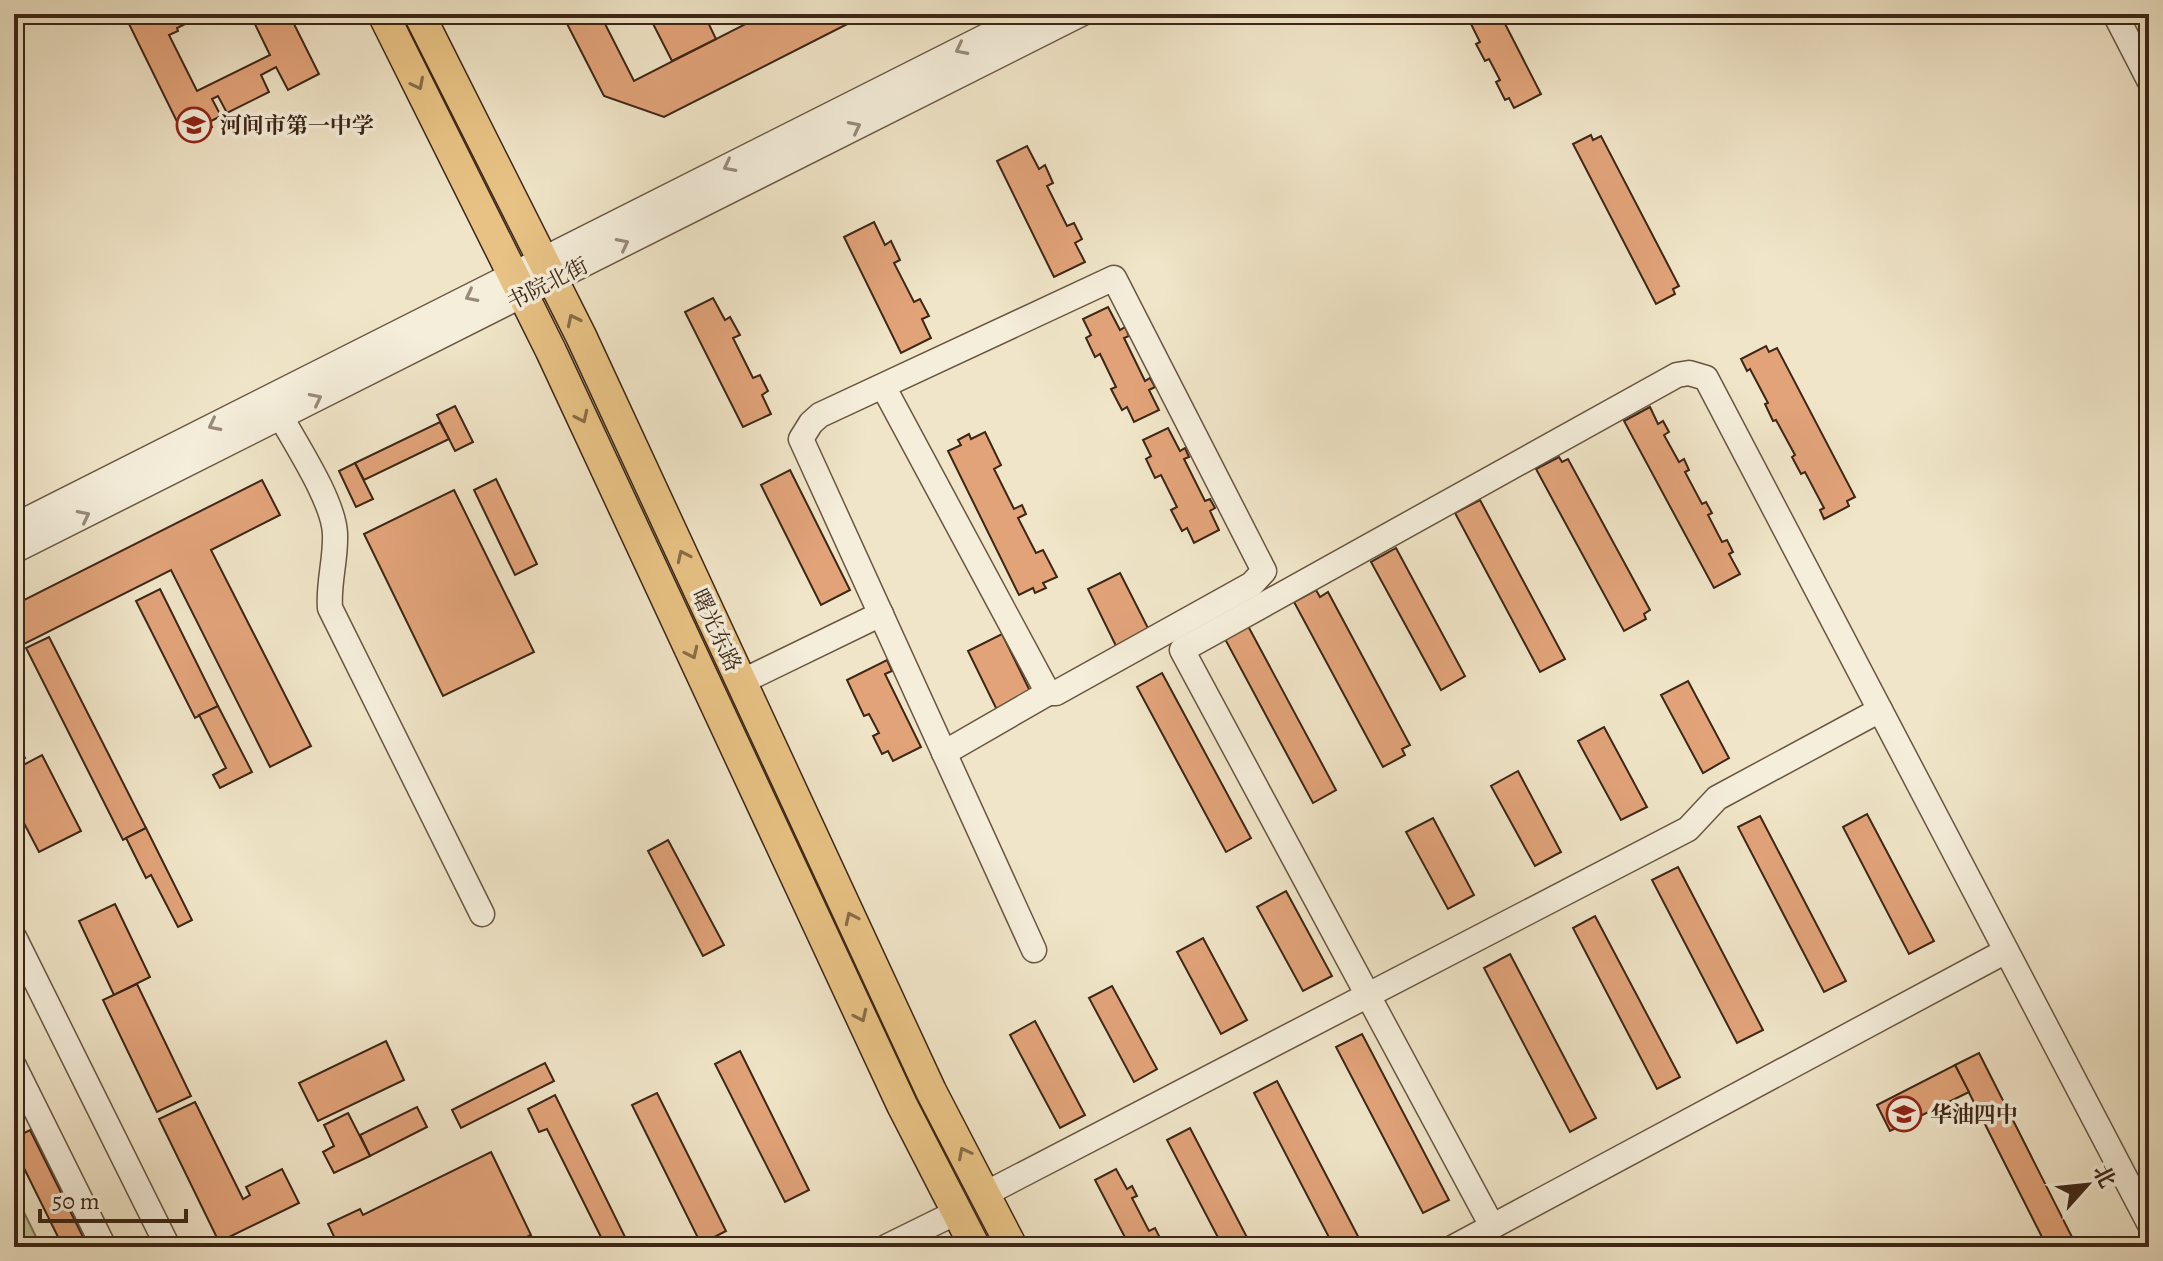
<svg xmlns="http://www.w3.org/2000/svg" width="2163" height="1261" viewBox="0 0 2163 1261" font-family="Alegreya,'Noto Serif SC',serif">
<rect width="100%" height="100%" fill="#f0e5c8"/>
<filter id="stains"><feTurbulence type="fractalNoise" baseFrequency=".0025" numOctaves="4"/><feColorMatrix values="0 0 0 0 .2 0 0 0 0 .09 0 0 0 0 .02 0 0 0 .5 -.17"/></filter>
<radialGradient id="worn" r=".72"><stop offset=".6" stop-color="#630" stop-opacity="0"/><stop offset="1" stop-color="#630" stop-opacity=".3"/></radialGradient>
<!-- green -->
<polygon fill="#bac495" stroke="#7b7556" stroke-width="2" points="14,1192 41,1247 14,1247"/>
<!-- building -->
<g fill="#e2a379" stroke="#3c2616" stroke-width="2">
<polygon points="14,14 28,14 30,19 14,26"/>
<polygon points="138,14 205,14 177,28 178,31 169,35 197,91 270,55 250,14 289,14 319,74 288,90 276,67 261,75 269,92 227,113 218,96 212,99 221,116 209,122 212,127 186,140 127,20"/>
<polygon points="562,14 600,14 634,81 765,14 867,14 664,117 604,96"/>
<polygon points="648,14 704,14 716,39 672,61"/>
<polygon points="1462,14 1500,14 1541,94 1514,108 1509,98 1505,100 1496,82 1500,80 1489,59 1485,61 1476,44 1480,42 1469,20 1466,22"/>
<polygon points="1591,135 1593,140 1601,136 1679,286 1673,289 1675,294 1656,304 1573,144"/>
<polygon points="1027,146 1039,169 1045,165 1053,183 1047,186 1067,226 1074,223 1082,239 1075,243 1085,262 1054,277 997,161"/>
<polygon points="874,222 885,245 891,241 900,260 894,263 914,302 920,299 929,316 922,319 931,338 901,353 844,237"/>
<polygon points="713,298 725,320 730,317 740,335 733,338 753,378 760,375 768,391 762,395 771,414 743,427 685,312"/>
<polygon points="1108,307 1120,330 1125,327 1129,336 1124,338 1145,381 1150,378 1155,387 1149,390 1159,410 1134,422 1127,407 1122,410 1111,389 1116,387 1100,354 1095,357 1086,338 1091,335 1083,319"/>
<polygon points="1766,346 1769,352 1777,348 1855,497 1847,501 1849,506 1824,519 1820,510 1824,508 1805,472 1801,474 1792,457 1795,455 1776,420 1773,421 1765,404 1768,403 1750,369 1747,371 1741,359"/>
<polygon points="455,406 473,442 455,451 437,415"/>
<polygon points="1650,407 1658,424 1663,421 1669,432 1664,435 1679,462 1684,459 1689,470 1685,472 1702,504 1706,502 1712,513 1708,515 1722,542 1727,540 1733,552 1729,554 1740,574 1714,588 1624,421"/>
<polygon points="440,422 449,439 364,480 355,463"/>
<polygon points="1168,428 1180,451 1185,448 1189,457 1184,459 1205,501 1210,499 1215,508 1210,511 1219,530 1194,543 1187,528 1182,531 1171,510 1177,507 1161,475 1155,478 1146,459 1151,456 1143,440"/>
<polygon points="985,432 1001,465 994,469 1014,509 1022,505 1026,514 1018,518 1036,553 1043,550 1057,577 1043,583 1046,588 1035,593 1033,588 1019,595 948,451 961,445 958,440 969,434 971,439"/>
<polygon points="1559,457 1562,462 1568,459 1650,610 1644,614 1646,619 1624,631 1536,469"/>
<polygon points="355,463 373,499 356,507 339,471"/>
<polygon points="790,470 850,590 821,605 761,485"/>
<polygon points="496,479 537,564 515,575 474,490"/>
<polygon points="262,480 280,515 211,550 311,746 270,767 171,570 24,644 14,625 14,605"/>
<polygon points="454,490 534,652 443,696 364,534"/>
<polygon points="1480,500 1565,659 1540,672 1455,513"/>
<polygon points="1396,548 1465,676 1441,690 1371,562"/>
<polygon points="1120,573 1150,632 1117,648 1088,589"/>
<polygon points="160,589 218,706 195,718 136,601"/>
<polygon points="1316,590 1320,597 1328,592 1410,745 1402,749 1405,755 1383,767 1294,602"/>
<polygon points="1248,626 1336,790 1313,803 1225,639"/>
<polygon points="1002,634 1031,693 997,710 968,651"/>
<polygon points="49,637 146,828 123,840 26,648"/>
<polygon points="887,660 892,671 885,674 921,747 893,761 888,751 882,754 873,736 879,733 869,714 864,716 847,680"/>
<polygon points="1162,673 1251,838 1226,852 1137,687"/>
<polygon points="1688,681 1729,758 1703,773 1661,695"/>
<polygon points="218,706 252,772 220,788 213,775 226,768 199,715"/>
<polygon points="1604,727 1647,807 1621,820 1578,741"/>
<polygon points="14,737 25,758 14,763"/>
<polygon points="42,755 81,831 39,852 14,804 14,770"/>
<polygon points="1518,771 1561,852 1535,866 1491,786"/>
<polygon points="1867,814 1934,941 1909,954 1843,827"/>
<polygon points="1760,816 1846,981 1824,992 1738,827"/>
<polygon points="1433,818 1474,895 1448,909 1406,832"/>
<polygon points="146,828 192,920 178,927 151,875 146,878 126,838"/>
<polygon points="668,840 724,945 703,956 648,851"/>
<polygon points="1678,867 1763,1030 1737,1043 1652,880"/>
<polygon points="1286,891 1332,976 1303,991 1257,907"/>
<polygon points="115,904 150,977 114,995 79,921"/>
<polygon points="1595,916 1680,1077 1657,1089 1573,928"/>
<polygon points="1203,938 1247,1020 1221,1034 1177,952"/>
<polygon points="1510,954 1596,1118 1570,1132 1484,968"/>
<polygon points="137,984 191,1096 157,1112 103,1000"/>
<polygon points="1112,986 1157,1069 1134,1082 1089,998"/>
<polygon points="1035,1021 1085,1115 1060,1128 1010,1035"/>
<polygon points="1362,1034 1449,1200 1423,1213 1336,1047"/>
<polygon points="386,1041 404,1080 318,1121 299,1083"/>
<polygon points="740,1051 809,1190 785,1202 715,1064"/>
<polygon points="1979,1053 2074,1241 2062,1247 2047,1247 1955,1065"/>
<polygon points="545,1063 554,1081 461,1128 452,1110"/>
<polygon points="1955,1065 1969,1092 1890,1131 1877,1105"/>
<polygon points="1277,1081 1362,1244 1357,1247 1334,1247 1254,1093"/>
<polygon points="657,1093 726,1231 701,1244 632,1105"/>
<polygon points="555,1095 629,1245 625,1247 606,1247 547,1129 539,1132 528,1109"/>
<polygon points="195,1102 243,1199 250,1195 246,1187 282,1169 299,1203 219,1242 159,1119"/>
<polygon points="417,1107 427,1127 370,1156 360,1135"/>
<polygon points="348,1113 370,1156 334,1173 323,1152 334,1146 324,1125"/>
<polygon points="1190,1128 1252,1247 1223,1247 1167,1140"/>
<polygon points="30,1130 88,1247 63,1247 14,1148 14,1138"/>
<polygon points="491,1152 531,1235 506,1247 339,1247 328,1224 360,1209 363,1215"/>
<polygon points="1116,1169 1127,1189 1132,1186 1137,1196 1132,1198 1149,1231 1155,1228 1160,1238 1154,1241 1158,1247 1130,1247 1095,1180"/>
</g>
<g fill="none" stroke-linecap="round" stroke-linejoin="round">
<!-- minor casing -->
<g stroke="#695642" stroke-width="27">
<g id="minor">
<polyline points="2115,14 2149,80"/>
<polyline points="2148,14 2149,17"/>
<polyline points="883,386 1048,693 1056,693 1252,584 1264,571 1114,278 820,415 811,423 801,439 1034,950"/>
<path d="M281 417C297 446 334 502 335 534 336 560 328 583 330 608L482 914"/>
<polyline points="14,526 1030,14"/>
<polyline points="14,551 1081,14"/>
<polyline points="741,682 881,614"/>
<polyline points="944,753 1048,693"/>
<polyline points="14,937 168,1247"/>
<polyline points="14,1066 104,1247"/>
<polyline points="985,1194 1688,829 1717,798 1880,710"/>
<polyline points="1492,1226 1182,650 1677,375 1689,373 1706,378 2149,1223"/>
<polyline points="886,1247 957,1212"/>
<polyline points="1454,1247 2006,951"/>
</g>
</g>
<!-- major casing -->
<g stroke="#3c2616" stroke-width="33">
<g id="major">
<polyline points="383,14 551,351 902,1105 975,1247"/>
<polyline points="419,14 581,336 931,1091 1012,1247"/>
</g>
</g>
<!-- minor -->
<use href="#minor" stroke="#f5eedb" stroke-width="24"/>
<!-- major -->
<use href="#major" stroke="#e8c284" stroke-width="30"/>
</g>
<!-- one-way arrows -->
<defs><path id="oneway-chevron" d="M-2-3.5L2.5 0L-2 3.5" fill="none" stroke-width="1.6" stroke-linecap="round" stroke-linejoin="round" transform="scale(2)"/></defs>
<g stroke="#988a78">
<use href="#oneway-chevron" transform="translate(961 49) rotate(153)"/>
<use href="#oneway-chevron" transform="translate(855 127) rotate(-27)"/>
<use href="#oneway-chevron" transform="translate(729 166) rotate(153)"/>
<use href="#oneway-chevron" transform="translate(623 244) rotate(-27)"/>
<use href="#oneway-chevron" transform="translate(471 296) rotate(153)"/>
<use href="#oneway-chevron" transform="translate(316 399) rotate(-27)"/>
<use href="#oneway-chevron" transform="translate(214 425) rotate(153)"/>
<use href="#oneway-chevron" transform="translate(84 516) rotate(-27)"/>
</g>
<g stroke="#896c48">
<use href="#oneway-chevron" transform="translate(418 84) rotate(63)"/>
<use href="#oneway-chevron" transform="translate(573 320) rotate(-116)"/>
<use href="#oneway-chevron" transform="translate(582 417) rotate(65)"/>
<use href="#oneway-chevron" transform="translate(683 556) rotate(-115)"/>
<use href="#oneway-chevron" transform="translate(692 653) rotate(65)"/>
<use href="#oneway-chevron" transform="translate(851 918) rotate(-115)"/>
<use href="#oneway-chevron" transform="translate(861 1016) rotate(65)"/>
<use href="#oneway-chevron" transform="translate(964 1153) rotate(-117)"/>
</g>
<!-- icons -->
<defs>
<g id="school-ring" transform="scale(1.8)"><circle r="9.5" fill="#f5eedb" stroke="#8f2418" stroke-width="1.5"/><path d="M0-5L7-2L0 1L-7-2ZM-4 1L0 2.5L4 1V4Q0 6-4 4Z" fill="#8f2418"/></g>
</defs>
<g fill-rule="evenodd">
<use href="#school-ring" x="194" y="125"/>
<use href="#school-ring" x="1904" y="1114"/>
</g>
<g text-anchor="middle" stroke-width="7" stroke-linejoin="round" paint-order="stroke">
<!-- poi labels -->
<g font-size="22" font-weight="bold" fill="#3c2616" stroke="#f5eedb" text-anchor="start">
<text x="220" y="133">河间市第一中学</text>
<text x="1930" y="1122">华油四中</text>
</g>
<!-- street labels -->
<g font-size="22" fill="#3c2616" stroke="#f5eedb">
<text transform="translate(547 283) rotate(-27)" y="8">书院北街</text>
<text transform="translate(717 630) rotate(65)" y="8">曙光东路</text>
</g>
</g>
<!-- margin -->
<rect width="2163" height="1261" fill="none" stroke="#f0e5c8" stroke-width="48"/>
<rect x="16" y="16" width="2131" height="1229" fill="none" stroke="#3c2616" stroke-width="4"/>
<rect x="24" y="24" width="2115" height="1213" fill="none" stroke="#3c2616" stroke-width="2"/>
<!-- north arrow -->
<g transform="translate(2087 1185) rotate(63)" stroke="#f5eedb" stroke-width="6" paint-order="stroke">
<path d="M0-6L14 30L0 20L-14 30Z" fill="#3c2616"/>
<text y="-12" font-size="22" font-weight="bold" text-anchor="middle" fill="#3c2616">北</text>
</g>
<!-- scale -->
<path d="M40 1209v12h146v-12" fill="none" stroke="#3c2616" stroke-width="4"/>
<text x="52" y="1209" font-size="24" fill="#3c2616" stroke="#f5eedb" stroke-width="6" paint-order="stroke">50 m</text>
<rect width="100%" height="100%" filter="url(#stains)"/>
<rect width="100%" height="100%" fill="url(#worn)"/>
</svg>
